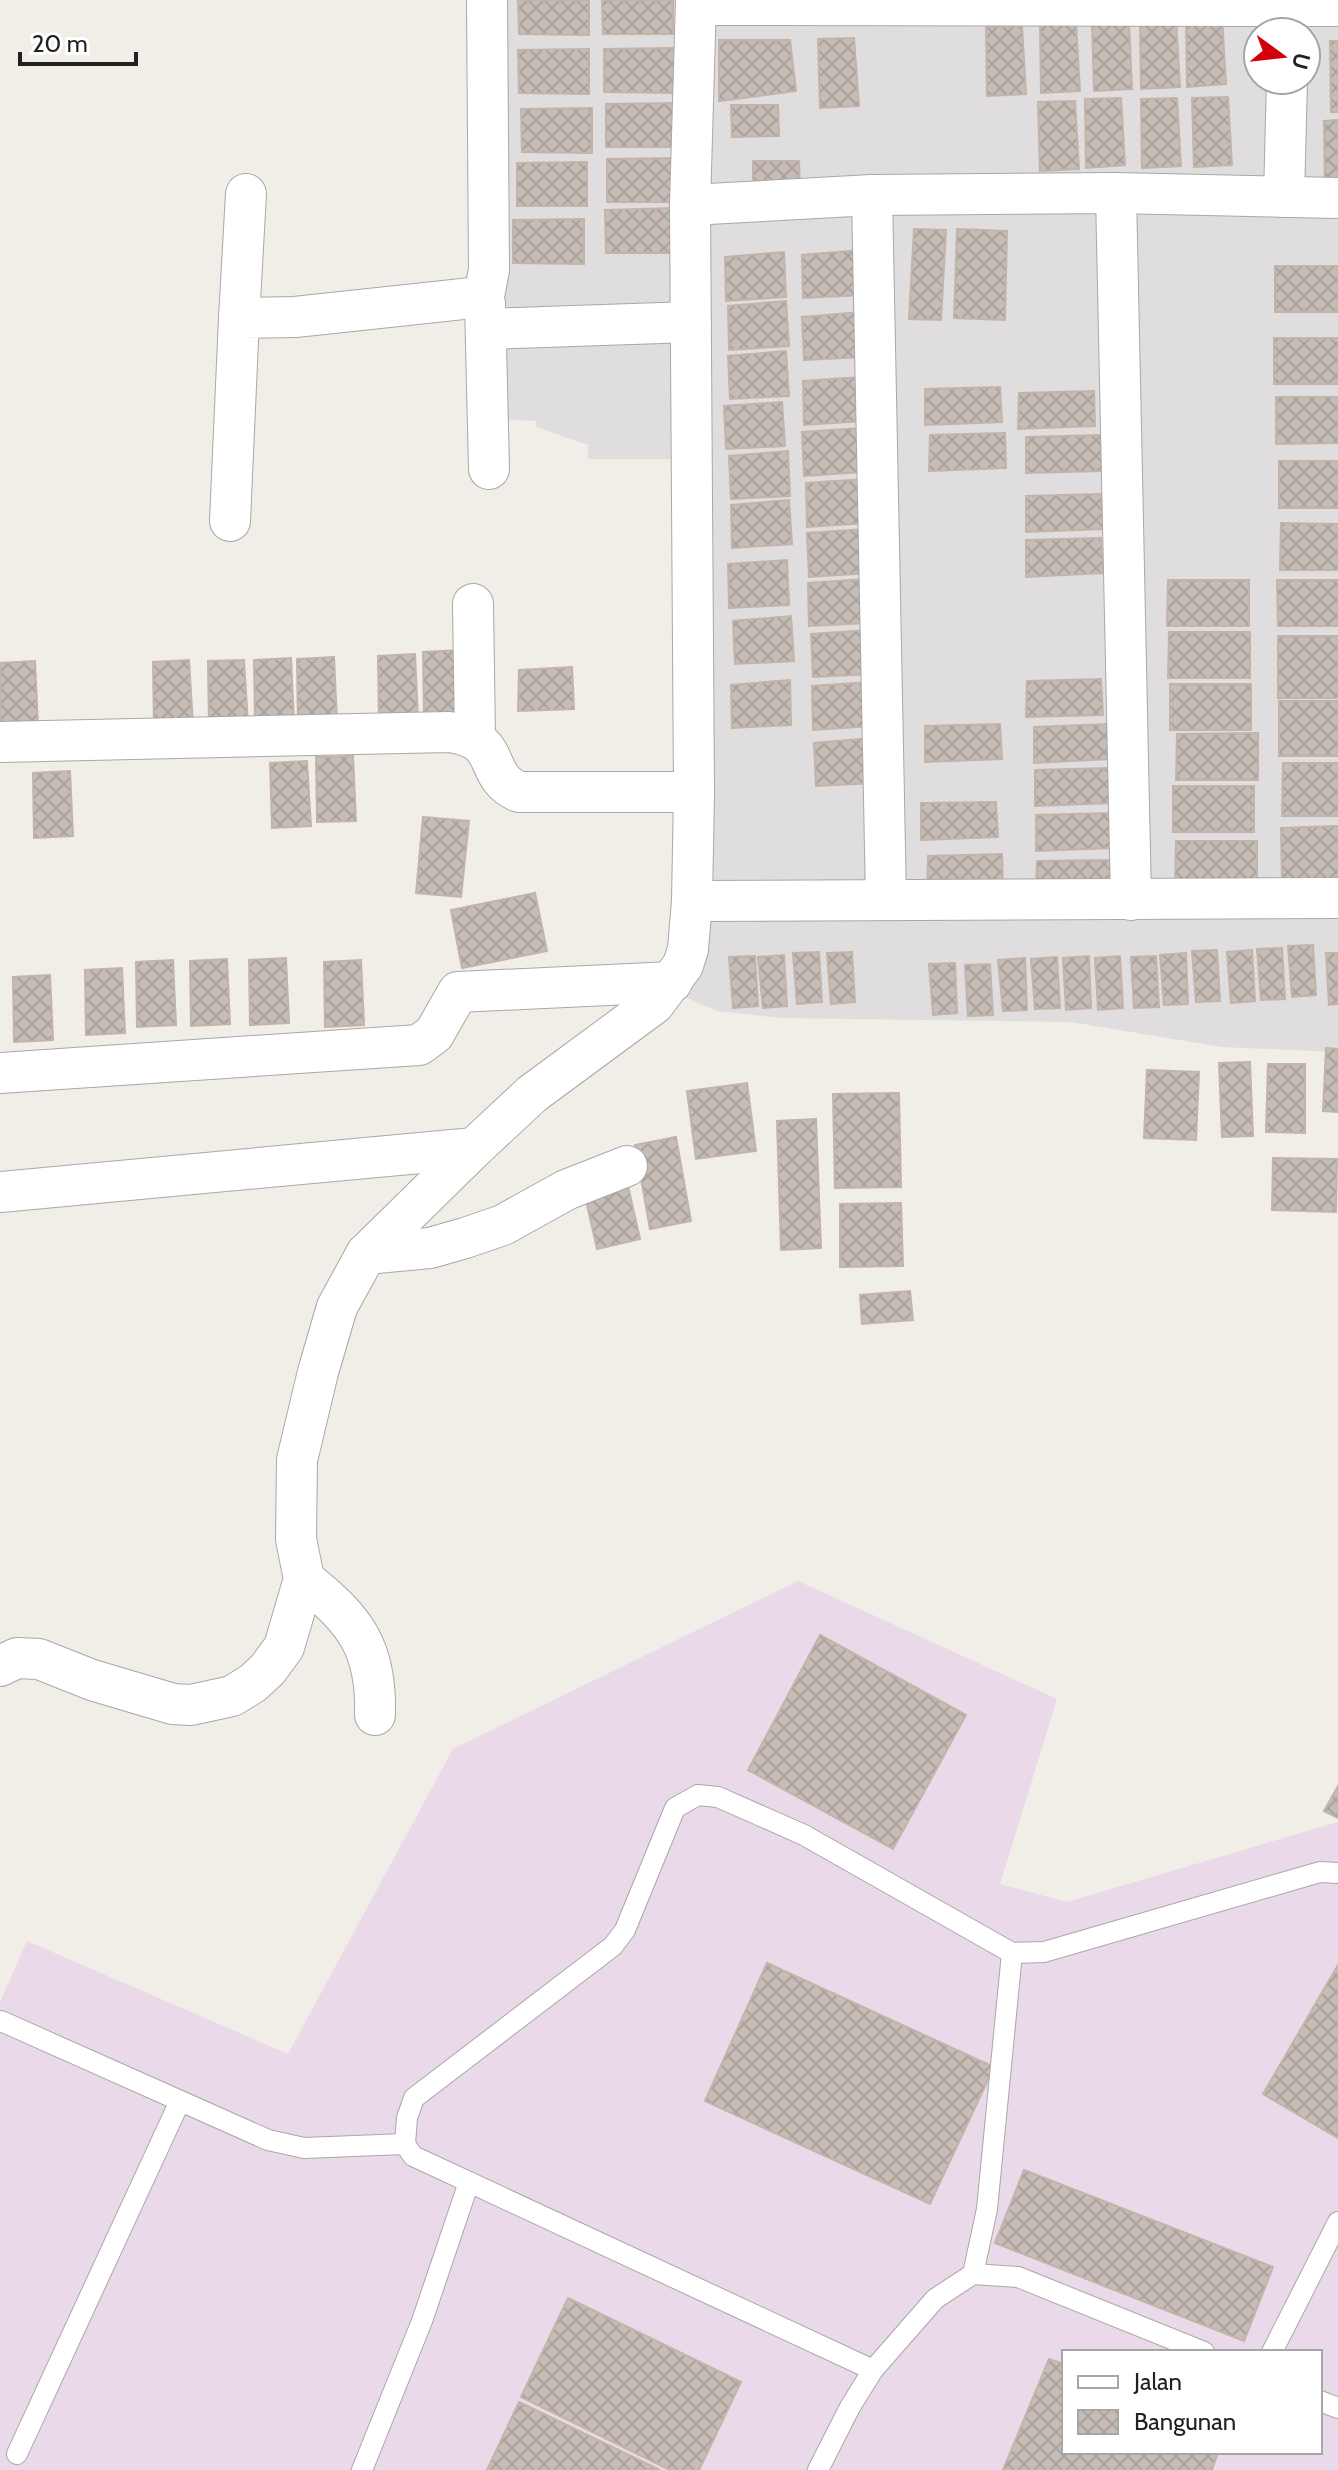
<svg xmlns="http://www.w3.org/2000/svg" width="1338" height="2470" viewBox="0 0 1338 2470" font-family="Cabin,sans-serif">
<defs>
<pattern id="building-cross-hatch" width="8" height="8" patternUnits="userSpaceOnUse" patternTransform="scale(2)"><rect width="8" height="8" fill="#c6bdb6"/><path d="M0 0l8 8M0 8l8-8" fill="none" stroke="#aaa29c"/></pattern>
</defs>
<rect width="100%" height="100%" fill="#f1ede7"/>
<!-- residential -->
<path fill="#dfddde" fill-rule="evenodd" d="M474 0H1338V1052L1222 1047 1071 1022 780 1018 717 1011 660 986 679 943 675 459H588V445L536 427V421L501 419ZM1258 32H1306V80H1258Z"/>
<!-- industrial -->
<path fill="#ead9e8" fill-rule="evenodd" d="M798 1581 1057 1699 1000 1884 1067 1902 1338 1822V2470H0V2002L27 1941 288 2054 453 1749ZM1064 2352H1320V2452H1064Z"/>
<!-- building -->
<g fill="url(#building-cross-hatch)" stroke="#c3b3a9" stroke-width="2">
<polygon points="518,0 589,0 589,35 519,34"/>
<polygon points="602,0 673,0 673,34 603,34"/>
<polygon points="1222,16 1226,84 1187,87 1186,17"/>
<polygon points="1176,19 1180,87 1141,89 1140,20"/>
<polygon points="1129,22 1132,89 1094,91 1092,23"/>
<polygon points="1076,23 1080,91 1041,93 1040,24"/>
<polygon points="1022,26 1026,94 987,96 986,27"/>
<polygon points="854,38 859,106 820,108 818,39"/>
<polygon points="719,40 790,40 796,91 719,101"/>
<polygon points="1330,41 1338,41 1338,112 1331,112"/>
<polygon points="675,48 675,93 604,92 604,49"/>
<polygon points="589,49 589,94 519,93 518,50"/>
<polygon points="1228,97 1232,165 1194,167 1192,98"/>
<polygon points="1121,98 1125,165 1086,168 1085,99"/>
<polygon points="1177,98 1181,166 1142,168 1141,99"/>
<polygon points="1075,101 1079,169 1040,171 1038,102"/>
<polygon points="677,103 676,147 606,147 606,104"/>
<polygon points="731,105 778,105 779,136 732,137"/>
<polygon points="592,108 592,153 522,152 521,109"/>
<polygon points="1338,120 1338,192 1325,192 1324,121"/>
<polygon points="678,158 677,202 607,202 607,159"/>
<polygon points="753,161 799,161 800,192 753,192"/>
<polygon points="587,162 587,206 517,206 517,163"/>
<polygon points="676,208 676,253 606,253 605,210"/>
<polygon points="584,219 584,264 513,263 513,220"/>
<polygon points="914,229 946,230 941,320 909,319"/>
<polygon points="957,229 1007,231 1005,320 954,318"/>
<polygon points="860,250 863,295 803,298 802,255"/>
<polygon points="784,252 786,297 726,301 725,257"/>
<rect x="1275" y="266" width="63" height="46"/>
<polygon points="786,301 789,346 729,350 728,306"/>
<polygon points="861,312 864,357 804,360 802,317"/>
<rect x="1274" y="338" width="64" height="46"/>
<polygon points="786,351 789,396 730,399 728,356"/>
<polygon points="861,377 863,421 804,425 803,381"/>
<polygon points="1000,387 1002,422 925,425 925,389"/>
<polygon points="1094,391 1095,426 1018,429 1019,393"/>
<polygon points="1276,397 1338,397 1338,443 1276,444"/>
<polygon points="782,402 785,446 726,449 724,406"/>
<polygon points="861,428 863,472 804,476 802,432"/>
<polygon points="1005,433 1006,468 929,471 930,435"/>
<polygon points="1101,435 1102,471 1026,473 1026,437"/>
<polygon points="788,451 790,496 731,499 729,456"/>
<rect x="1279" y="461" width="59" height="47"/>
<polygon points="865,479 867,523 807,527 806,483"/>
<polygon points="1101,494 1103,529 1026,532 1026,496"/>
<polygon points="789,500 792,544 732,548 731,505"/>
<polygon points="1281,523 1338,524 1338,570 1280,570"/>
<polygon points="866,529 869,573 809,577 807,533"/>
<polygon points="1101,538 1103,573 1026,577 1026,540"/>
<polygon points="787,560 789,605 729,608 728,564"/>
<polygon points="866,579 868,623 809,626 808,583"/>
<polygon points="1168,580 1249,580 1249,626 1167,626"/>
<polygon points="1277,580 1338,580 1338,626 1278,626"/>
<polygon points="791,616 794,661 735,664 733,621"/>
<polygon points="870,630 872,674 813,677 811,634"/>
<polygon points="1169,632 1250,632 1250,678 1168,678"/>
<rect x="1278" y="636" width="60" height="62"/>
<polygon points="460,650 463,715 424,717 423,652"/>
<polygon points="415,654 418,719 379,721 378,656"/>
<polygon points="334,657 337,722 298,724 297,659"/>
<polygon points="291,658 294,723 255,725 254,660"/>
<polygon points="189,660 193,725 154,727 153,662"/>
<polygon points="244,660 248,725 209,727 208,661"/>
<polygon points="35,661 38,726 0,728 0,663"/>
<polygon points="572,667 574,709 518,711 519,670"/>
<polygon points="1101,679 1103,715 1026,717 1027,681"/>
<polygon points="790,680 791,725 732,728 731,685"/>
<polygon points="870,682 872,726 813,730 812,686"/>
<rect x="1170" y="684" width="81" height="46"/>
<rect x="1279" y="701" width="59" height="55"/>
<polygon points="1000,724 1002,759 925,762 925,726"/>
<polygon points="1109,724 1110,759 1034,763 1034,727"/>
<polygon points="1258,733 1258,780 1176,780 1177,734"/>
<polygon points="873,738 876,783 816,786 814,743"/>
<polygon points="353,756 356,821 317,822 316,757"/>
<polygon points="307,761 311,826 272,828 270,763"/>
<polygon points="1283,763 1338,763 1338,816 1282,816"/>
<polygon points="1110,768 1112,803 1035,806 1035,770"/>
<polygon points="70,771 73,836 34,838 33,773"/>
<rect x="1173" y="786" width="81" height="46"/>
<polygon points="996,802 998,837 921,840 921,803"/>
<polygon points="1111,813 1112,848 1036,851 1036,815"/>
<polygon points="423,817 469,821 461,897 416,893"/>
<polygon points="1338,826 1338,879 1282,880 1281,828"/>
<polygon points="1176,841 1257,841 1257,887 1175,887"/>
<polygon points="1002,854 1003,890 927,892 928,856"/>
<polygon points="1111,860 1112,895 1036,898 1037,861"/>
<polygon points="535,893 547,951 462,968 451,910"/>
<polygon points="1313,945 1316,995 1292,997 1288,946"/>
<polygon points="1282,948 1285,999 1261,1000 1257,949"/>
<polygon points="1217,950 1220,1001 1196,1002 1192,951"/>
<polygon points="1252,950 1255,1001 1231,1003 1227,952"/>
<polygon points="819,952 822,1002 797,1004 793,953"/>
<polygon points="852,952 855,1002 831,1004 827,953"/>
<polygon points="1186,953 1188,1004 1164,1005 1160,955"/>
<polygon points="1326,953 1338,953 1338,1004 1329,1005"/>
<polygon points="784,955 787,1006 763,1008 758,957"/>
<polygon points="755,956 758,1006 733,1008 729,957"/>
<polygon points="1089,956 1091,1008 1066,1010 1063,958"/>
<polygon points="1120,956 1123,1008 1098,1010 1095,958"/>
<polygon points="1156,956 1159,1007 1134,1008 1131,957"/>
<polygon points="1057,957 1060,1008 1035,1009 1031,959"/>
<polygon points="286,958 289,1023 250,1025 249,960"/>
<polygon points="1025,958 1027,1010 1003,1011 998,960"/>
<polygon points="227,959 230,1024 191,1026 190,961"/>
<polygon points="173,960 176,1025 137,1027 136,962"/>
<polygon points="361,960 364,1025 325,1027 324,962"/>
<polygon points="955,963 957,1013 933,1015 929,964"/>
<polygon points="990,964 993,1015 968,1016 965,965"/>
<polygon points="122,968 125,1033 86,1035 85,970"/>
<polygon points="50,975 53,1040 14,1042 13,977"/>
<polygon points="1326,1048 1338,1049 1338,1112 1323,1111"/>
<polygon points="1250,1062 1253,1136 1222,1137 1219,1063"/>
<polygon points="1268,1064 1305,1064 1305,1133 1266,1132"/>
<polygon points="1147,1070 1199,1072 1196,1140 1144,1138"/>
<polygon points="747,1083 756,1151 696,1159 687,1091"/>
<polygon points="899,1093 901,1187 835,1188 833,1094"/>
<polygon points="816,1119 821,1248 781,1250 777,1121"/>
<polygon points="676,1137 691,1221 650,1229 635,1145"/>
<polygon points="1273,1158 1337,1159 1336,1212 1272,1210"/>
<polygon points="628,1186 640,1239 597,1249 585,1196"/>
<polygon points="901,1203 903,1266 840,1267 840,1204"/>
<polygon points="910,1291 913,1320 862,1324 860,1295"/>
<polygon points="820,1635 966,1715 893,1849 748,1770"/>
<polygon points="1338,1786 1338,1818 1324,1811"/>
<polygon points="767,1963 994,2067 930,2204 705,2101"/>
<polygon points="1338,1965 1338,2138 1263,2094"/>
<polygon points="1024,2170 1273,2267 1244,2341 995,2243"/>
<polygon points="568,2298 741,2382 699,2470 670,2470 521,2397"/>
<polygon points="1049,2359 1064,2364 1064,2452 1218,2452 1212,2470 1003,2470"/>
<polygon points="519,2402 660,2470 487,2470"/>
</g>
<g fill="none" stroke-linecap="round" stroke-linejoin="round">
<!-- lane casing -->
<g stroke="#a8a8a8" stroke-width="22">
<g id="lane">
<polyline points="1,2021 268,2140 304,2148 405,2144"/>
<polyline points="973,2274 987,2209 1012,1953"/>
<polyline points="1272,2352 1338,2222"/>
<polyline points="873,2370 413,2156 405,2144 407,2118 414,2098 613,1946 625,1930 675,1808 698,1795 718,1797 804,1835 1012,1953 1044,1952 1320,1872 1338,1873"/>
<polyline points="1320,2401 1338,2408"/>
<polyline points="17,2454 180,2101"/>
<polyline points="362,2470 422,2321 469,2182"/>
<polyline points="818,2470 850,2407 873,2370 935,2299 973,2274 1018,2277 1204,2352"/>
</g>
</g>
<!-- street casing -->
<g stroke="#a8a8a8" stroke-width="42">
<g id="street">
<polyline points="696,5 1338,6"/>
<polyline points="1116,193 1131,900"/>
<polyline points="872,195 886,899"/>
<polyline points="1284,197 1287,80"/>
<polyline points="690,205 872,195 1116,193 1338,198"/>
<polyline points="485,303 489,469"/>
<polyline points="239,318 246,194"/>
<polyline points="486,329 691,322"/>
<polyline points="230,521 239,318 295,317 472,298 485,291 489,270 487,0"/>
<polyline points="473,604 475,738"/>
<path d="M0 742 449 732C506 740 480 775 519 792H694"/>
<polyline points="692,901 1338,898"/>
<polyline points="0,1073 419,1045 434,1034 458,992 672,982"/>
<polyline points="0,1192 474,1148 532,1094 654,1004 683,965 688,949 692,901 694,792 690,205 696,0"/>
<polyline points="366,1254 430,1248 465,1238 503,1225 566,1190 627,1166"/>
<path d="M304 1579C355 1620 377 1647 375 1715"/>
<polyline points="0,1666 17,1658 39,1659 92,1680 173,1704 191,1705 232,1696 253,1683 268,1669 284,1647 304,1579 296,1539 297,1460 318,1372 337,1307 366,1254 474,1148"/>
</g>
</g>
<!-- lane -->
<use href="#lane" stroke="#fff" stroke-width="20"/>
<!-- street -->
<use href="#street" stroke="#fff" stroke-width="40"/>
</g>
<!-- legend -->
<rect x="1062" y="2350" width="260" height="104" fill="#ffffff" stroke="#a6a6a6" stroke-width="2"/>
<rect x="1078" y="2376" width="40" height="12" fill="#ffffff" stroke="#a6a6a6" stroke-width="2"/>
<text x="1134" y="2390" font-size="24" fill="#212121">Jalan</text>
<rect x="1078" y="2410" width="40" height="24" fill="url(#building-cross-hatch)" stroke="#a6a6a6" stroke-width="2"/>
<text x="1134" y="2430" font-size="24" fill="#212121">Bangunan</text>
<!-- north arrow -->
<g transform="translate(1282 56) rotate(105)"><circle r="38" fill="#ffffff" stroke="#a6a6a6" stroke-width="2"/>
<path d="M0-6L14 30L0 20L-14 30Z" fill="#d10009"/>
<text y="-12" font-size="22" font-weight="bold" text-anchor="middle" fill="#212121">U</text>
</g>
<!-- scale -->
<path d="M20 52v12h116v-12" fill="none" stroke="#212121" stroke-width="4"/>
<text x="32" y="52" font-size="24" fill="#212121" stroke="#ffffff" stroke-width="6" paint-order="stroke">20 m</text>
</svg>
